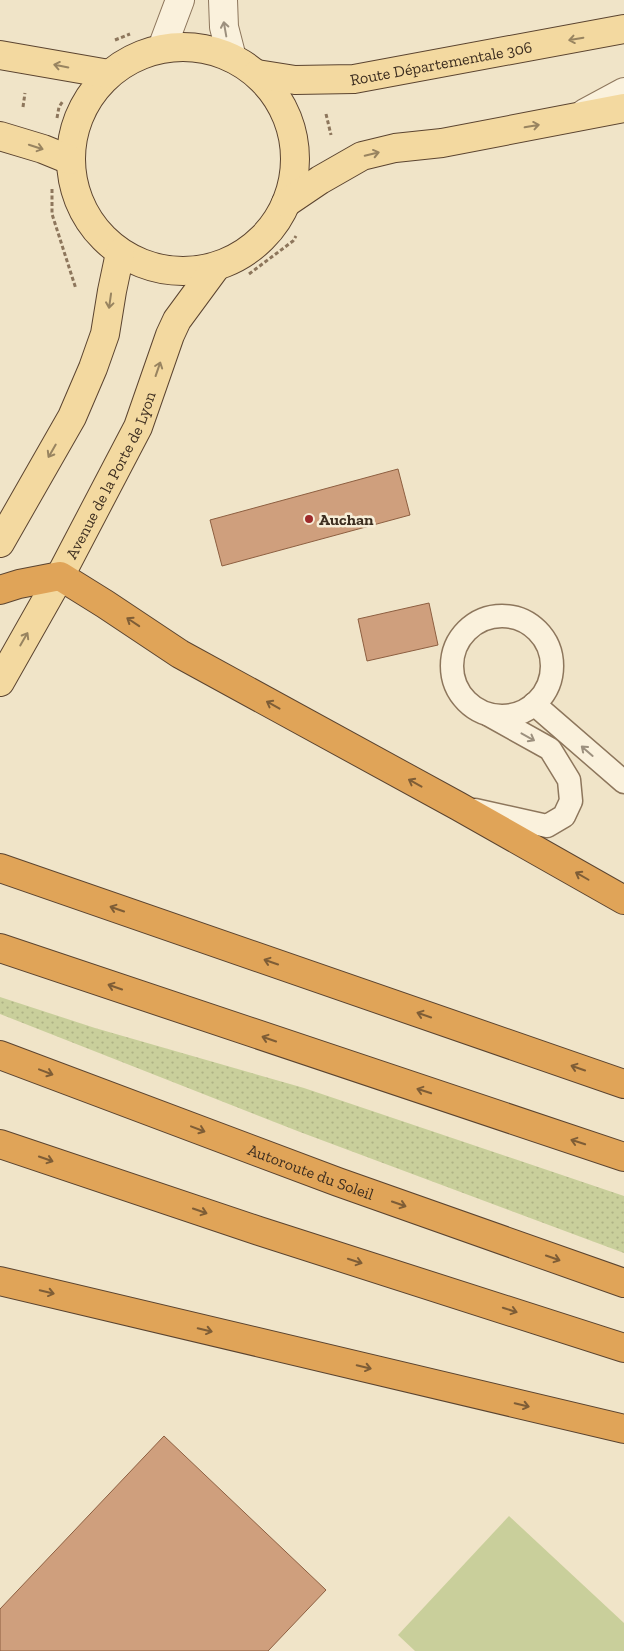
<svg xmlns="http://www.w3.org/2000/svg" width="624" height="1651" viewBox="0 0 624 1651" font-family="'Zilla Slab',serif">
<defs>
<pattern id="grass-dots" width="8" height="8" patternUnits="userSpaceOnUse" patternTransform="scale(1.25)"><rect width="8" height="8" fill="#c9cf9b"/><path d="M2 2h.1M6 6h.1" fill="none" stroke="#aeb285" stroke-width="1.8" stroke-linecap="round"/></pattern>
</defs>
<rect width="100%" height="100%" fill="#f0e4c8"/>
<!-- grass -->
<polygon fill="url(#grass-dots)" points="0,997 95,1028 304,1088 624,1196 624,1253 300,1132 0,1014"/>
<!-- garden -->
<polygon fill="#c9cf9b" points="509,1516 624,1623 624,1651 415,1651 398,1635"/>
<!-- building -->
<g fill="#cf9f7d" stroke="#8d5f41">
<polygon points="398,469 410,515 222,566 210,520"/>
<polygon points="429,603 438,645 367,661 358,619"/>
<polygon points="164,1436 326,1590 268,1651 0,1651 0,1609"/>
</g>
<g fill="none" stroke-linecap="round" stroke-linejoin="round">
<!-- lane casing -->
<g stroke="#8d765c" stroke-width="25">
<g id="lane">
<circle cx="502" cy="666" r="50"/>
<polyline points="534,704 624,782"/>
<polyline points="475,810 547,826 564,816 571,801 569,780 550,749 489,715"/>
</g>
</g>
<!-- street casing -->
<g stroke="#8d765c" stroke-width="30">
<g id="street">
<polyline points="223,0 224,27 232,58"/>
<polyline points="162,48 180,0"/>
<polyline points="585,113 624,92"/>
</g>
</g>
<!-- primary casing -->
<g stroke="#5b4430" stroke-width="30">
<g id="primary">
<circle cx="183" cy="159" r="112"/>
<polyline points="0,55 109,74"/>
<path id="s1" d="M257 74 295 80 354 79 624 29"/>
<polyline points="0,136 43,149 70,160"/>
<polyline points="286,203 320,180 362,156 395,148 442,143 624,108"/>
<polyline points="0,543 72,417 93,368 105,334 112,291 120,253"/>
<path id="s2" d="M0 682 60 576 138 427 170 335 177 320 216 267"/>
</g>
</g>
<!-- highway casing -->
<g stroke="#5b4430" stroke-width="30">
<g id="highway">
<polyline points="0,590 19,584 60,576 105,604 180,654 458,806 624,900"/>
<polyline points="0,868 624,1084"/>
<polyline points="0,948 624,1157"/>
<path id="s3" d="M0 1055 338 1182 624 1283"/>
<polyline points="0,1144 259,1231 624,1348"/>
<polyline points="0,1281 624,1429"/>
</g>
</g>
<!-- path -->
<g stroke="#8d765c" stroke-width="3" stroke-dasharray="4 2.5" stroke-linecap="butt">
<polyline points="115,40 130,34"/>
<polyline points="23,107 25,93"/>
<polyline points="326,114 331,135"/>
<polyline points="57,118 59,107 63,101"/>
<polyline points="52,189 52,214 76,289"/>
<polyline points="249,274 293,241 296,236"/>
</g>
<!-- lane -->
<use href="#lane" stroke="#faf1dc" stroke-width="22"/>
<!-- street -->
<use href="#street" stroke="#faf1dc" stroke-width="28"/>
<!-- primary -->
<use href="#primary" stroke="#f3d9a0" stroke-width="28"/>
<!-- highway -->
<use href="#highway" stroke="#e0a458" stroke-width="28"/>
</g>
<!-- one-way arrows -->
<defs><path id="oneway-shaft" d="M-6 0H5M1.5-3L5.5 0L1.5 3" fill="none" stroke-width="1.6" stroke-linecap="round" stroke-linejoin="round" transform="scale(1.25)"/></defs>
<g stroke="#9c907e">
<use href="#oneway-shaft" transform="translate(225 29) rotate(-100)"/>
<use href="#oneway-shaft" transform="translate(528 737) rotate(29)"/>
<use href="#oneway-shaft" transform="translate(587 751) rotate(-139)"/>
</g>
<g stroke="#988460">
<use href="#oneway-shaft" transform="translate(576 39) rotate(170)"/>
<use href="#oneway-shaft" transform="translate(61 66) rotate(-169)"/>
<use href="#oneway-shaft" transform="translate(532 126) rotate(-10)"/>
<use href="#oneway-shaft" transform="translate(36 147) rotate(18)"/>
<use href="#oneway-shaft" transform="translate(372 154) rotate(-13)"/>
<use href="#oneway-shaft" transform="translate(110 301) rotate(98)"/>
<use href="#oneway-shaft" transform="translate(158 369) rotate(-71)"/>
<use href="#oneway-shaft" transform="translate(52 451) rotate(120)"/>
<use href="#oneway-shaft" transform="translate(24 639) rotate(-60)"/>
</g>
<g stroke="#7e5d36">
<use href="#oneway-shaft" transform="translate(133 622) rotate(-146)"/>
<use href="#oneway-shaft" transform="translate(273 705) rotate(-151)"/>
<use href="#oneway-shaft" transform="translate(415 783) rotate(-151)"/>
<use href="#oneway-shaft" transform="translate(582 876) rotate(-150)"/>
<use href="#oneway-shaft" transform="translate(117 909) rotate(-161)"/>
<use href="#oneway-shaft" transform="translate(271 962) rotate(-161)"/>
<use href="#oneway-shaft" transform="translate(115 987) rotate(-161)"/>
<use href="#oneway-shaft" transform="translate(424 1015) rotate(-161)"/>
<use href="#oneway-shaft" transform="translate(269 1039) rotate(-161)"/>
<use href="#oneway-shaft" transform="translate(578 1068) rotate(-161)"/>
<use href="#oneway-shaft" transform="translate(46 1072) rotate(21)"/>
<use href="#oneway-shaft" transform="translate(424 1091) rotate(-162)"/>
<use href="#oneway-shaft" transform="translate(198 1129) rotate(21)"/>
<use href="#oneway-shaft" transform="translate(578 1142) rotate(-162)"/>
<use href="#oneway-shaft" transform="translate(46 1159) rotate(19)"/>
<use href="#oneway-shaft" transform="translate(399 1204) rotate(19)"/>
<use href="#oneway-shaft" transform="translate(200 1211) rotate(19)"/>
<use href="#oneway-shaft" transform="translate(553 1258) rotate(19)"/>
<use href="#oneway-shaft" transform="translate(355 1261) rotate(18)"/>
<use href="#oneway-shaft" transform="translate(47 1292) rotate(13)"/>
<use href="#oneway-shaft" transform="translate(510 1310) rotate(18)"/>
<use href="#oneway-shaft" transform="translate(205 1330) rotate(13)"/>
<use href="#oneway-shaft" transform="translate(364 1367) rotate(13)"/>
<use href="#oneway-shaft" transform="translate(522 1405) rotate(13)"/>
</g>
<!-- markers -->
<circle fill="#9e2a2b" stroke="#f7eed8" stroke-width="2" cx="309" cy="519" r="5"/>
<g text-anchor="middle" stroke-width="5" stroke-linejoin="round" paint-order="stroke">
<!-- street labels -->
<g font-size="16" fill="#3d2e20" stroke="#f7eed8">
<text dy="6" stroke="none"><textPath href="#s1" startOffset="186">Route Départementale 306</textPath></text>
<text dy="6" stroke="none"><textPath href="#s2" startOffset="235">Avenue de la Porte de Lyon</textPath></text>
<text dy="6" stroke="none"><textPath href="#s3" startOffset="332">Autoroute du Soleil</textPath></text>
</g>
<!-- poi labels -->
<g font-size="16" font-weight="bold" fill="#3d2e20" stroke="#f7eed8" text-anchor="start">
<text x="319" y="525">Auchan</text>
</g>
</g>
</svg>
